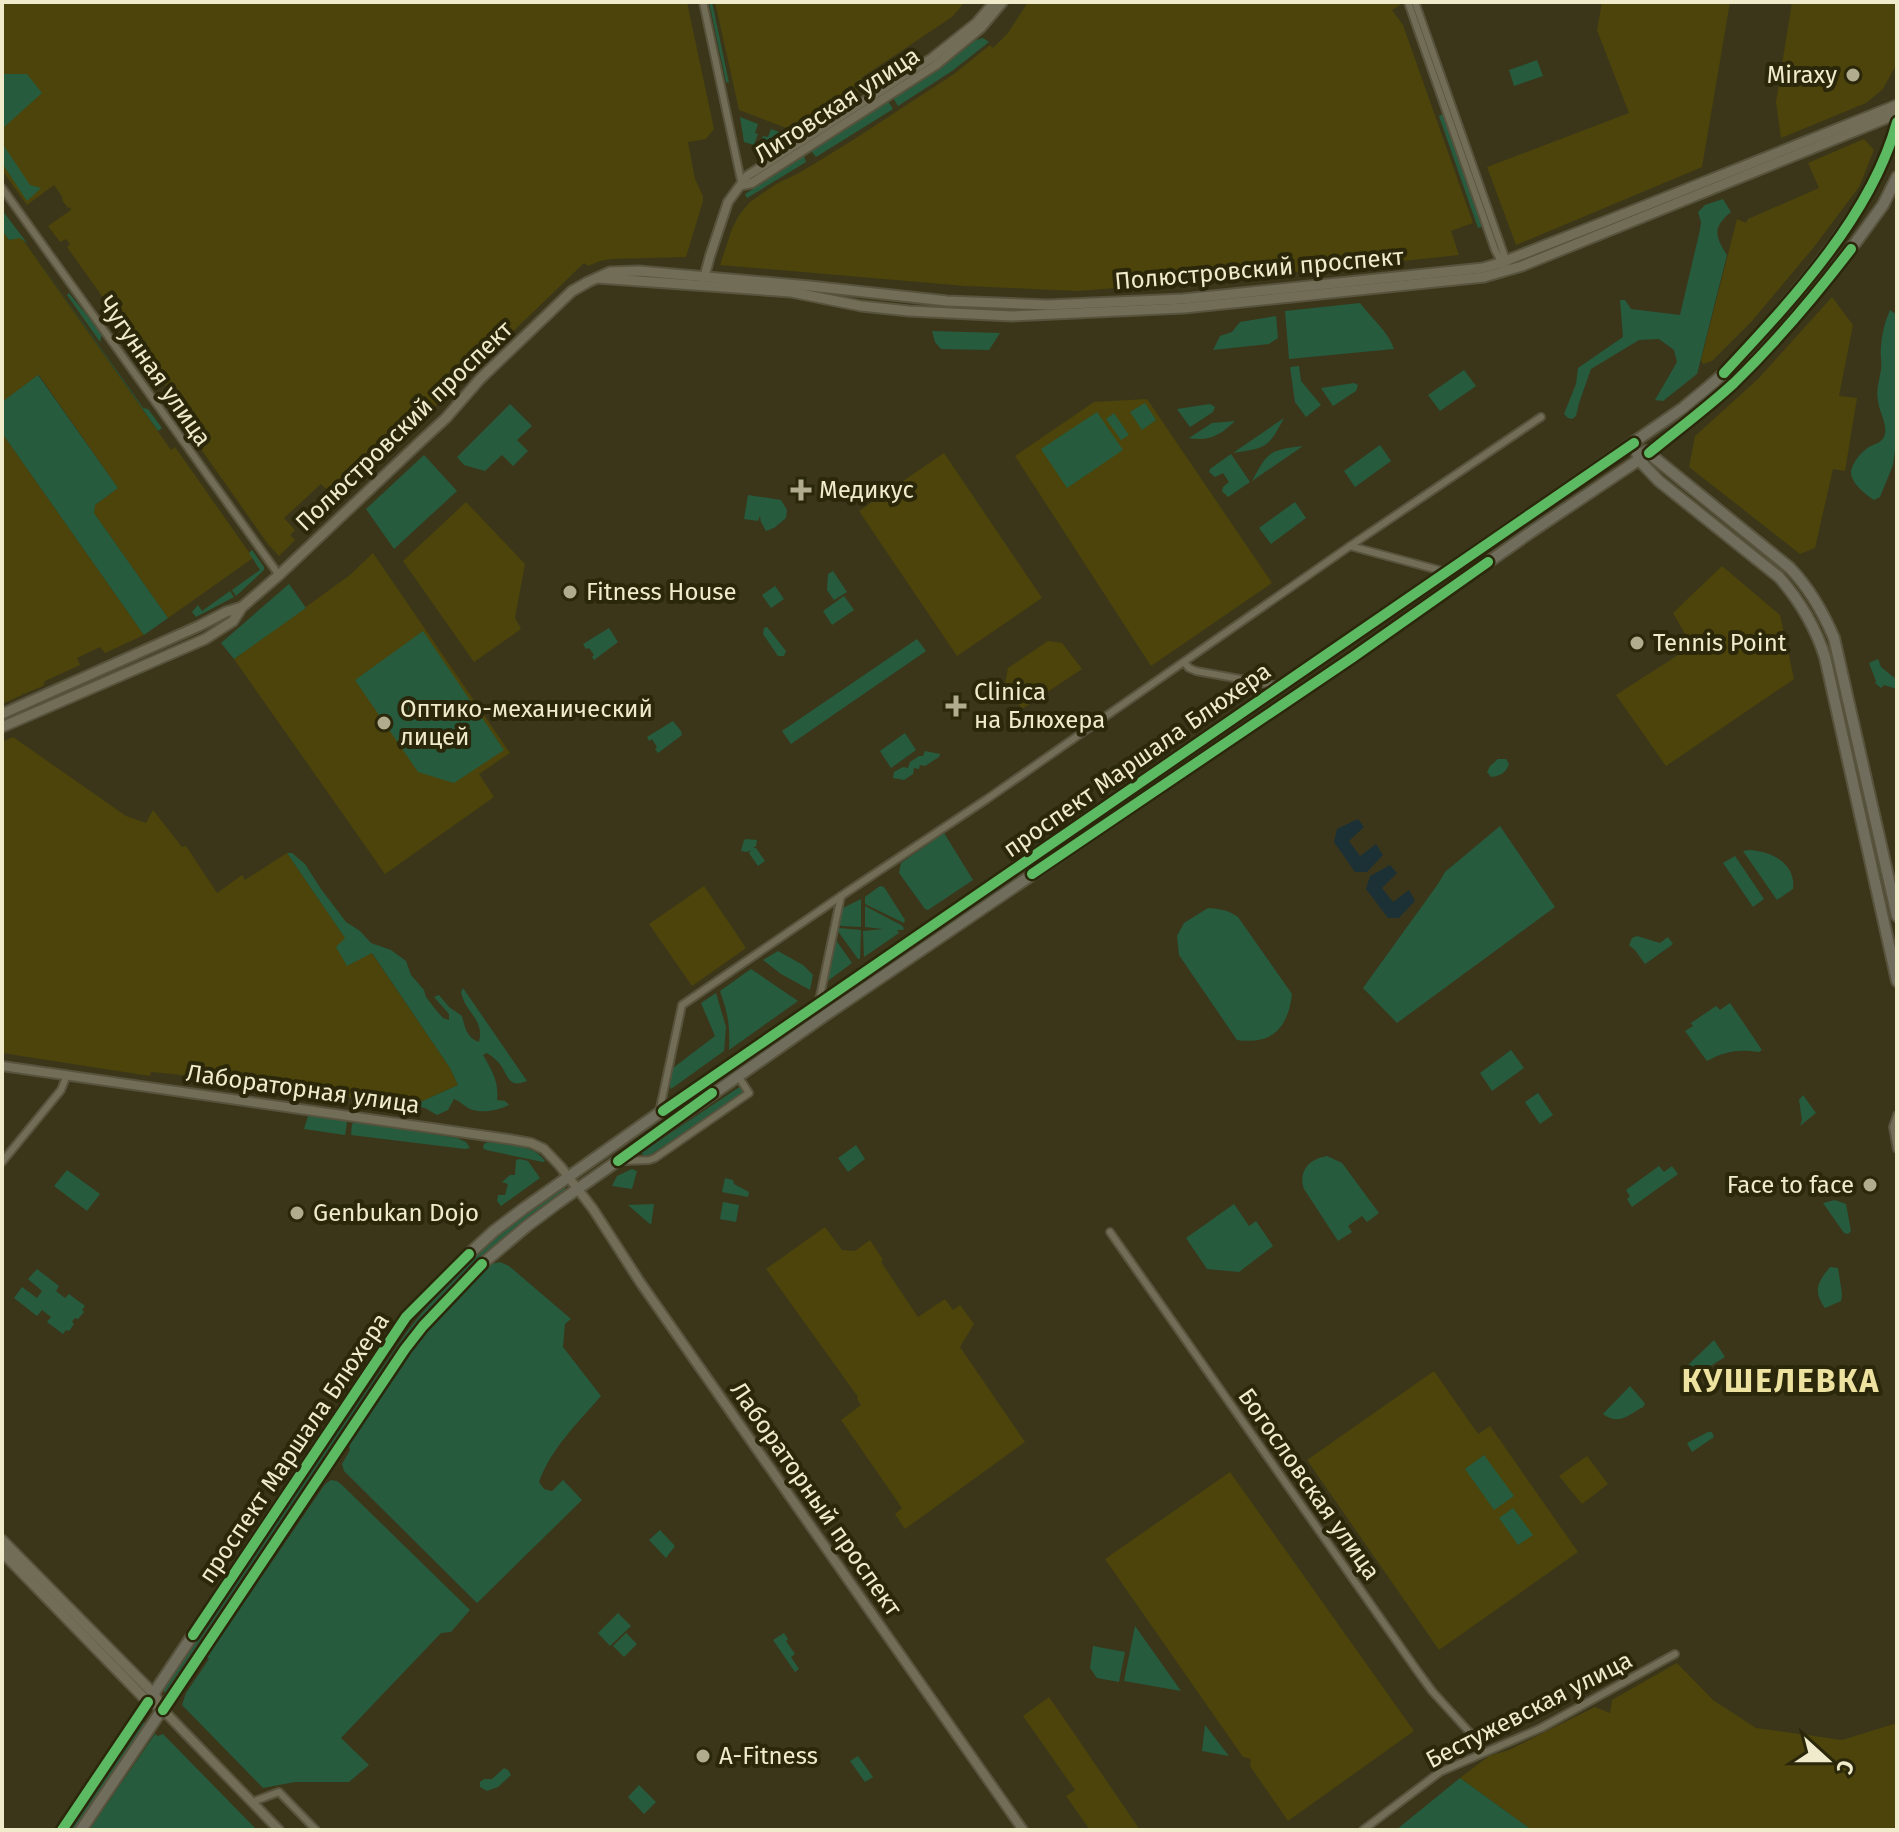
<svg xmlns="http://www.w3.org/2000/svg" width="1899" height="1832" viewBox="0 0 1899 1832" font-family="'Fira Sans',sans-serif">
<rect width="100%" height="100%" fill="#3b361a"/>
<!-- built -->
<g fill="#4c440a">
<polygon points="2,2 687,2 714,129 706,139 688,142 695,179 703,196 703,201 686,257 611,259 600,261 588,266 584,263 382,458 378,453 364,466 368,471 338,501 321,484 284,518 295,530 290,535 295,540 279,556 268,544 172,408 184,399 178,392 173,396 67,247 70,244 66,239 60,242 48,226 71,210 70,207 68,208 62,200 63,198 54,185 27,205 2,170"/>
<polygon points="715,2 965,2 952,17 861,78 865,86 794,131 739,110"/>
<polygon points="1028,2 1399,2 1400,5 1392,10 1403,25 1473,223 1451,231 1459,255 1231,279 1078,291 965,286 720,265 732,229 739,215 750,202 776,184 799,173 853,140 954,74 990,45 993,48 1008,33"/>
<polygon points="1602,2 1730,2 1702,167 1516,245 1487,167 1629,113 1597,30"/>
<polygon points="1792,2 1897,2 1897,56 1895,67 1883,89 1866,103 1781,138 1776,102"/>
<polygon points="1864,139 1874,150 1859,187 1814,247 1752,321 1712,361 1703,364 1701,360 1737,219 1746,223 1748,219 1819,188 1808,163"/>
<polygon points="2,230 9,240 20,237 23,240 171,450 175,447 253,558 168,618 94,513 95,505 118,488 39,375 2,402"/>
<polygon points="1832,297 1853,325 1839,396 1857,398 1845,471 1833,469 1815,548 1800,554 1689,467 1695,436 1758,379"/>
<polygon points="1147,399 1272,583 1151,666 1015,456 1094,402"/>
<polygon points="2,433 144,635 105,653 100,647 77,658 80,665 45,681 43,686 24,694 23,693 22,695 2,704"/>
<polygon points="944,453 1042,598 957,656 859,511"/>
<polygon points="466,502 525,564 515,618 521,629 474,662 403,561"/>
<polygon points="373,553 510,753 479,774 494,797 385,874 234,659 350,575"/>
<polygon points="1722,566 1780,615 1794,679 1666,766 1616,695 1692,646 1673,613"/>
<polygon points="1048,641 1062,643 1082,669 1022,709 1005,684 1008,668"/>
<polygon points="13,737 126,816 146,823 153,810 182,847 186,846 217,893 242,875 245,880 287,853 346,939 347,966 371,952 450,1068 458,1085 418,1103 416,1106 173,1074 151,1072 150,1076 2,1053 2,742"/>
<polygon points="704,886 746,948 692,986 649,924"/>
<polygon points="825,1227 842,1250 855,1251 870,1240 883,1260 881,1262 918,1317 945,1299 953,1310 960,1305 974,1324 960,1347 1025,1442 905,1529 895,1514 902,1508 841,1420 861,1405 857,1399 858,1397 766,1269"/>
<polygon points="1434,1371 1478,1434 1490,1426 1578,1552 1439,1650 1307,1460"/>
<polygon points="1587,1456 1608,1484 1582,1504 1559,1476"/>
<polygon points="1230,1472 1414,1731 1288,1821 1250,1766 1251,1759 1243,1757 1105,1559"/>
<polygon points="1677,1663 1713,1700 1756,1728 1842,1740 1897,1723 1897,1830 1532,1830 1460,1778 1489,1756 1509,1750 1595,1707 1610,1713 1612,1700"/>
<polygon points="1049,1697 1080,1742 1140,1830 1090,1830 1066,1796 1075,1790 1023,1716"/>
</g>
<!-- green -->
<g fill="#265b3e">
<polygon points="709,2 712,2 729,83 726,82"/>
<polygon points="983,38 989,42 952,71 898,106 893,98 938,70 976,40"/>
<polygon points="1537,60 1543,76 1514,86 1509,70"/>
<polygon points="2,74 27,74 42,93 2,129"/>
<polygon points="888,101 893,109 816,157 811,151"/>
<polygon points="1443,114 1483,226 1478,228 1439,116"/>
<polygon points="740,117 758,124 755,133 758,134 754,145 744,142"/>
<polygon points="771,129 792,137 772,150 759,146 763,136 768,137"/>
<polygon points="2,143 30,185 41,188 27,201 2,163"/>
<polygon points="804,156 806,162 747,198 745,194"/>
<path d="M1723 199 1731 212C1713 227 1714 235 1727 255L1697 374 1663 401 1655 400 1677 362 1674 350 1659 339 1639 340 1591 369 1579 403 1576 416 1572 419 1568 418 1564 414 1576 384 1578 368 1623 337 1620 300H1625L1631 309 1680 315 1700 230 1701 222 1698 212 1705 205Z"/>
<polygon points="2,210 27,243 20,238 9,240 2,230"/>
<polygon points="32,251 143,408 148,409 162,428 158,431"/>
<polygon points="69,293 102,334 100,342 67,295"/>
<path d="M1360 303C1371 318 1388 331 1394 349L1289 359 1285 311Z"/>
<path d="M1890 310 1897 315V434L1893 465 1880 497 1874 500C1865 494 1851 483 1851 472 1852 463 1861 452 1869 447 1874 444 1880 444 1884 437 1889 426 1879 412 1878 401 1876 390 1879 382 1881 370 1882 362 1880 354 1881 346 1882 333 1885 321 1890 310Z"/>
<polygon points="1276,316 1278,338 1269,344 1213,350 1220,336 1232,332 1240,322"/>
<polygon points="932,331 1000,333 989,350 941,349 935,342"/>
<polygon points="1299,366 1301,381 1321,405 1306,417 1295,402 1290,367"/>
<polygon points="1464,370 1476,386 1440,411 1428,395"/>
<polygon points="38,375 118,488 95,505 94,513 168,618 144,635 2,433 2,402"/>
<polygon points="1354,383 1358,385 1356,391 1333,406 1321,388"/>
<polygon points="1145,403 1156,420 1142,430 1130,412"/>
<polygon points="510,404 532,426 517,440 528,451 513,466 502,455 485,471 464,465 457,457"/>
<polygon points="1210,404 1215,407 1213,412 1190,427 1177,409"/>
<polygon points="1097,412 1123,450 1067,488 1041,449"/>
<polygon points="1114,413 1129,435 1121,440 1106,419"/>
<path d="M1284 418C1268 448 1267 448 1233 453Z"/>
<path d="M1235 421C1222 434 1209 442 1189 438L1212 423Z"/>
<polygon points="1380,445 1391,461 1355,487 1344,471"/>
<path d="M1303 446 1252 481C1268 451 1270 450 1303 446Z"/>
<polygon points="1231,454 1250,482 1228,497 1222,491 1223,487 1229,482 1223,473 1215,477 1209,472 1210,469"/>
<polygon points="424,455 457,491 394,549 366,509"/>
<polygon points="748,495 781,500 787,510 786,518 774,528 766,531 761,522 760,516 758,521 744,519"/>
<polygon points="1295,502 1306,518 1271,544 1259,528"/>
<polygon points="252,550 264,567 264,570 236,596 232,590 260,570 249,553"/>
<polygon points="833,571 847,592 834,600 827,590 828,574"/>
<polygon points="289,584 306,608 234,659 221,643"/>
<polygon points="775,586 784,599 771,608 762,595"/>
<polygon points="230,591 234,597 196,617 192,612 198,605 202,611"/>
<polygon points="844,596 854,610 832,625 823,611"/>
<polygon points="767,627 786,651 784,656 778,656 763,634 764,628"/>
<polygon points="609,628 618,642 594,660 592,657 594,655 589,648 586,649 583,644"/>
<polygon points="423,631 504,750 454,783 418,772 355,680"/>
<polygon points="917,639 926,651 791,744 782,731"/>
<polygon points="1878,659 1881,667 1897,680 1897,689 1884,685 1881,688 1875,683 1876,681 1869,663"/>
<polygon points="673,721 681,731 682,735 658,753 655,749 657,747 652,739 649,741 647,737"/>
<polygon points="905,733 916,750 891,768 880,751"/>
<polygon points="925,751 940,754 939,757 925,766 920,765 919,769 914,768 913,774 904,780 893,778 894,772 903,767 908,768 910,762 919,756 923,756"/>
<path d="M1498 759H1506L1509 764C1506 773 1500 776 1491 777L1487 772 1490 766Z"/>
<polygon points="1500,826 1555,907 1397,1023 1363,988 1438,884 1445,872"/>
<polygon points="944,833 973,880 928,910 925,909 899,873 901,863"/>
<polygon points="746,839 757,840 756,846 753,848 756,848 765,861 758,866 749,853 751,850 747,852 741,851 744,840"/>
<path d="M1749 850C1771 851 1796 863 1793 889L1777 900 1743 851Z"/>
<path d="M287 853H292L305 864 321 889 346 922 360 931 371 943 391 950 406 961 411 975 424 990 426 997 436 1010 443 1018 449 1020V1014L434 997 439 995 449 1007 462 1016C465 1028 467 1038 479 1042 485 1019 465 1013 461 992L463 988 527 1081C510 1088 509 1079 502 1067 498 1061 493 1057 487 1053L483 1055C492 1071 499 1081 497 1100L505 1101 509 1105C498 1110 483 1114 470 1109 464 1106 460 1101 454 1099L448 1110 437 1115 425 1108 416 1106 418 1103 458 1085 450 1068 372 953 347 966 336 947 345 938Z"/>
<polygon points="1735,856 1764,899 1753,907 1723,863"/>
<polygon points="880,886 884,887 905,920 904,923 865,904 865,897"/>
<polygon points="861,899 861,927 841,926 838,923 841,909"/>
<polygon points="865,906 901,925 904,928 903,930 897,930 899,933 864,957 863,931 883,929 865,927"/>
<path d="M1208 908C1220 909 1228 910 1238 917L1292 994C1288 1028 1272 1045 1237 1040L1179 955 1177 936 1184 923Z"/>
<polygon points="839,928 861,930 860,959 858,959 837,930"/>
<polygon points="833,936 852,963 825,983"/>
<polygon points="1637,936 1660,943 1668,937 1673,944 1645,964 1635,950 1629,945 1632,938"/>
<polygon points="778,951 803,965 813,975 810,990 781,974 763,960"/>
<path d="M751 969 798 1001 729 1050C730 1024 728 1014 720 991Z"/>
<polygon points="716,993 726,1027 724,1051 671,1089 669,1084 673,1068 715,1036 701,1003"/>
<path d="M1730 1003 1762 1050 1759 1052C1739 1049 1725 1051 1707 1061L1685 1031 1693 1026 1691 1023 1716 1006 1720 1010Z"/>
<polygon points="1511,1050 1524,1068 1492,1091 1480,1073"/>
<polygon points="741,1086 743,1090 742,1093 652,1154 645,1156 642,1154 642,1152"/>
<polygon points="1538,1093 1553,1115 1540,1124 1525,1102"/>
<polygon points="1803,1095 1816,1113 1800,1126 1802,1120 1799,1100"/>
<polygon points="309,1113 344,1119 347,1123 345,1135 304,1129"/>
<polygon points="356,1122 457,1138 466,1142 470,1148 465,1149 351,1135 352,1124"/>
<path d="M488 1142C506 1145 535 1144 545 1161L543 1162 486 1150 483 1148 484 1144Z"/>
<polygon points="856,1145 865,1159 848,1172 838,1158"/>
<path d="M1327 1156 1342 1163 1379 1213 1367 1222 1362 1216 1348 1226 1352 1232 1338 1241 1304 1189C1298 1171 1309 1159 1327 1156Z"/>
<polygon points="520,1159 528,1161 540,1178 501,1206 497,1201 498,1195 505,1195 508,1184 502,1182 510,1175 515,1175 516,1160"/>
<polygon points="1659,1166 1664,1172 1672,1166 1678,1174 1632,1207 1627,1199 1630,1196 1626,1190"/>
<polygon points="632,1169 637,1171 632,1189 612,1186 617,1176"/>
<polygon points="67,1170 100,1194 87,1211 54,1186"/>
<polygon points="725,1178 733,1180 734,1184 749,1192 748,1197 722,1192"/>
<path d="M564 1187 566 1190 519 1226 483 1255 443 1296 411 1332 166 1692H164L163 1689 166 1683 408 1330C435 1296 465 1263 498 1235 519 1218 542 1202 564 1187Z"/>
<polygon points="1835,1200 1846,1204 1851,1231 1848,1234 1844,1233 1823,1203"/>
<polygon points="723,1202 739,1205 736,1222 720,1219"/>
<polygon points="654,1204 651,1225 628,1205"/>
<polygon points="1234,1204 1249,1226 1256,1221 1273,1246 1239,1272 1207,1269 1186,1238"/>
<path d="M500 1262 509 1266 571 1319 565 1324 563 1347 601 1396C578 1423 551 1448 539 1482L544 1489 552 1491 563 1480 582 1500 477 1603 344 1471 342 1464 350 1450 349 1445 413 1348 449 1306 491 1264Z"/>
<path d="M1830 1267 1838 1268 1842 1294 1841 1301 1825 1308C1813 1291 1817 1283 1830 1267Z"/>
<polygon points="37,1269 59,1286 56,1291 65,1298 69,1294 85,1306 82,1310 84,1312 78,1319 75,1318 72,1322 74,1324 69,1331 66,1330 63,1334 47,1322 51,1317 42,1310 37,1316 14,1298 22,1287 37,1298 42,1291 28,1279"/>
<polygon points="1714,1340 1725,1357 1691,1378 1687,1366"/>
<path d="M1630 1386 1643 1401 1645 1404 1643 1407C1628 1415 1619 1426 1603 1414Z"/>
<polygon points="1708,1432 1712,1432 1714,1437 1692,1452 1687,1443"/>
<polygon points="1484,1455 1514,1496 1494,1510 1465,1469"/>
<polygon points="331,1480 337,1481 342,1485 470,1610 451,1632 441,1633 341,1738 369,1765 349,1782 295,1782 263,1788 182,1705 186,1693 209,1659 207,1657 325,1484"/>
<polygon points="1513,1508 1533,1535 1518,1545 1499,1518"/>
<polygon points="660,1530 675,1546 666,1558 649,1540"/>
<polygon points="618,1613 631,1626 610,1646 598,1633"/>
<polygon points="1135,1626 1181,1691 1124,1681"/>
<polygon points="626,1633 637,1644 624,1657 613,1646"/>
<polygon points="784,1633 788,1639 786,1641 795,1654 791,1657 799,1669 795,1672 773,1640"/>
<polygon points="1093,1646 1125,1652 1119,1682 1097,1678 1090,1668"/>
<polygon points="144,1722 146,1724 74,1830 70,1830"/>
<polygon points="1205,1725 1229,1756 1202,1751"/>
<polygon points="155,1734 158,1736 163,1734 257,1830 89,1830"/>
<polygon points="858,1756 873,1777 865,1782 850,1761"/>
<polygon points="504,1768 508,1770 511,1775 498,1787 487,1791 480,1787 480,1782 484,1779 492,1779"/>
<polygon points="1460,1778 1532,1830 1396,1830"/>
<polygon points="639,1785 656,1802 644,1814 628,1797"/>
</g>
<!-- water -->
<g fill="#1c3136">
<polygon points="1358,819 1364,827 1349,841 1360,856 1376,844 1383,855 1367,872 1355,872 1334,842 1337,829"/>
<polygon points="1390,865 1397,873 1382,888 1393,902 1409,890 1415,901 1399,918 1388,918 1366,889 1370,876"/>
</g>
<g fill="none" stroke-linecap="round" stroke-linejoin="round">
<!-- minor casing -->
<g stroke="#57533d" stroke-width="10">
<g id="minor">
<polyline points="703,2 742,185"/>
<polyline points="1408,2 1495,250 1503,265"/>
<polyline points="1415,2 1507,263"/>
<polyline points="2,188 279,575"/>
<polyline points="1350,546 1446,572"/>
<polyline points="1184,662 1189,668 1196,671 1279,686"/>
<polyline points="818,1006 841,896"/>
<polyline points="659,1113 682,1005 847,892 987,799 1350,546 1541,417"/>
<polyline points="1897,1115 1893,1127 1897,1149"/>
<polyline points="622,1161 649,1160 655,1158 749,1093 738,1076"/>
<polyline points="2,1162 61,1090 67,1075"/>
<polyline points="1110,1232 1416,1669 1432,1691 1472,1735 1484,1752"/>
<polyline points="252,1802 279,1792 316,1830"/>
<polyline points="1363,1830 1440,1772 1541,1728 1675,1654"/>
</g>
</g>
<!-- tertiary casing -->
<g stroke="#57533d" stroke-width="12">
<g id="tertiary">
<polyline points="742,185 752,183 936,65 981,28 1003,2"/>
<polyline points="703,282 710,256 728,202 747,176 932,58 976,23 994,2"/>
<polyline points="2,1066 508,1139 531,1143 544,1149 560,1166 593,1209 640,1282 1023,1830"/>
<polyline points="163,1710 279,1830"/>
</g>
</g>
<!-- secondary casing -->
<g stroke="#57533d" stroke-width="13">
<g id="secondary">
<polyline points="597,278 791,292 861,306 909,311 1012,316 1184,308 1484,277 1522,266 1897,114"/>
<polyline points="2,714 199,626 226,612 242,607"/>
<polyline points="2,727 205,639 233,621 242,607 279,575 421,441 446,418 480,379 572,291 588,282 610,272 639,271 810,286 947,301 1048,305 1183,299 1483,268 1500,263 1599,224 1897,105"/>
<polyline points="2,1540 154,1694 163,1710"/>
<polyline points="2,1552 148,1702 153,1704"/>
</g>
</g>
<!-- primary casing -->
<g stroke="#57533d" stroke-width="14">
<g id="primary">
<path d="M1634 443 1639 460 1659 481 1779 577C1801 602 1815 626 1825 657L1897 981"/>
<path d="M1646 451 1790 568C1810 589 1823 612 1834 638L1897 916"/>
<path d="M62 1830 406 1317 469 1254 494 1231 523 1209 659 1113 818 1006 1683 408C1697 396 1712 385 1725 372 1755 342 1783 308 1810 275 1847 228 1881 180 1897 122"/>
<polyline points="81,1830 405,1349 423,1326 482,1264 527,1226 559,1202 827,1014 1353,657 1534,530 1649,453 1732,384 1784,330 1856,242 1883,205 1897,177"/>
</g>
</g>
<!-- minor -->
<use href="#minor" stroke="#726d56" stroke-width="6"/>
<!-- tertiary -->
<use href="#tertiary" stroke="#726d56" stroke-width="8"/>
<!-- secondary -->
<use href="#secondary" stroke="#726d56" stroke-width="9"/>
<!-- primary -->
<use href="#primary" stroke="#716d5c" stroke-width="10"/>
<!-- cycleway casing -->
<g stroke="#2b270b" stroke-width="15">
<g id="cycleway">
<path d="M1724 373C1790 302 1871 217 1897 122"/>
<path d="M1649 453C1677 430 1707 408 1734 383 1776 342 1815 296 1851 249"/>
<polyline points="1032,874 1353,657 1488,562"/>
<polyline points="663,1111 1634,443"/>
<polyline points="618,1161 712,1093"/>
<polyline points="193,1635 406,1317 469,1254"/>
<polyline points="163,1710 405,1349 423,1326 482,1264"/>
<polyline points="62,1830 148,1702"/>
</g>
</g>
<!-- cycleway -->
<use href="#cycleway" stroke="#5cba63" stroke-width="10"/>
</g>
<!-- markers -->
<g fill="#b1ac8d" stroke="#2b270b" stroke-width="3">
<circle cx="1853" cy="75" r="8"/>
<path d="M797 478h8v8h8v8h-8v8h-8v-8h-8v-8h8z"/>
<circle cx="570" cy="592" r="8"/>
<circle cx="1637" cy="643" r="8"/>
<path d="M952 694h8v8h8v8h-8v8h-8v-8h-8v-8h8z"/>
<circle cx="384" cy="723" r="8"/>
<circle cx="1870" cy="1185" r="8"/>
<circle cx="297" cy="1213" r="8"/>
<circle cx="703" cy="1756" r="8"/>
</g>
<g text-anchor="middle" stroke-width="8" stroke-linejoin="round" paint-order="stroke">
<!-- poi labels -->
<g font-size="24" fill="#f0ebcb" stroke="#2b270b" text-anchor="start">
<text x="1837" y="83" text-anchor="end">Miraxy</text>
<text x="819" y="498">Медикус</text>
<text x="586" y="600">Fitness House</text>
<text x="1653" y="651">Tennis Point</text>
<text x="974" y="700">Clinica<tspan x="974" dy="28">на Блюхера</tspan></text>
<text x="400" y="717">Оптико-механический<tspan x="400" dy="28">лицей</tspan></text>
<text x="1854" y="1193" text-anchor="end">Face to face</text>
<text x="313" y="1221">Genbukan Dojo</text>
<text x="719" y="1764">A-Fitness</text>
</g>
<!-- street labels -->
<g font-size="24" fill="#f0ebcb" stroke="#2b270b">
<text transform="translate(837 105) rotate(-33)" y="8">Литовская улица</text>
<text transform="translate(1259 269) rotate(-5)" y="8">Полюстровский проспект</text>
<text transform="translate(155 371) rotate(55)" y="8">Чугунная улица</text>
<text transform="translate(404 426) rotate(-44)" y="8">Полюстровский проспект</text>
<text transform="translate(1137 760) rotate(-35)" y="8">проспект Маршала Блюхера</text>
<text transform="translate(303 1089) rotate(8)" y="8">Лабораторная улица</text>
<text transform="translate(294 1448) rotate(-56)" y="8">проспект Маршала Блюхера</text>
<text transform="translate(1309 1484) rotate(55)" y="8">Богословская улица</text>
<text transform="translate(816 1499) rotate(55)" y="8">Лабораторный проспект</text>
<text transform="translate(1529 1710) rotate(-27)" y="8">Бестужевская улица</text>
</g>
<!-- district labels -->
<g font-size="32" font-weight="bold" letter-spacing="2" fill="#ede29f" stroke="#2b270b">
<text x="1781" y="1392">КУШЕЛЕВКА</text>
</g>
</g>
<!-- border -->
<rect width="1899" height="1832" fill="none" stroke="#f0ebcb" stroke-width="8"/>
<!-- north arrow -->
<g transform="translate(1827 1760) rotate(111)" stroke="#2b270b" stroke-width="6" paint-order="stroke">
<path d="M0-6L14 30L0 20L-14 30Z" fill="#f0ebcb"/>
<text y="-12" font-size="22" font-weight="bold" text-anchor="middle" fill="#f0ebcb">С</text>
</g>
</svg>
